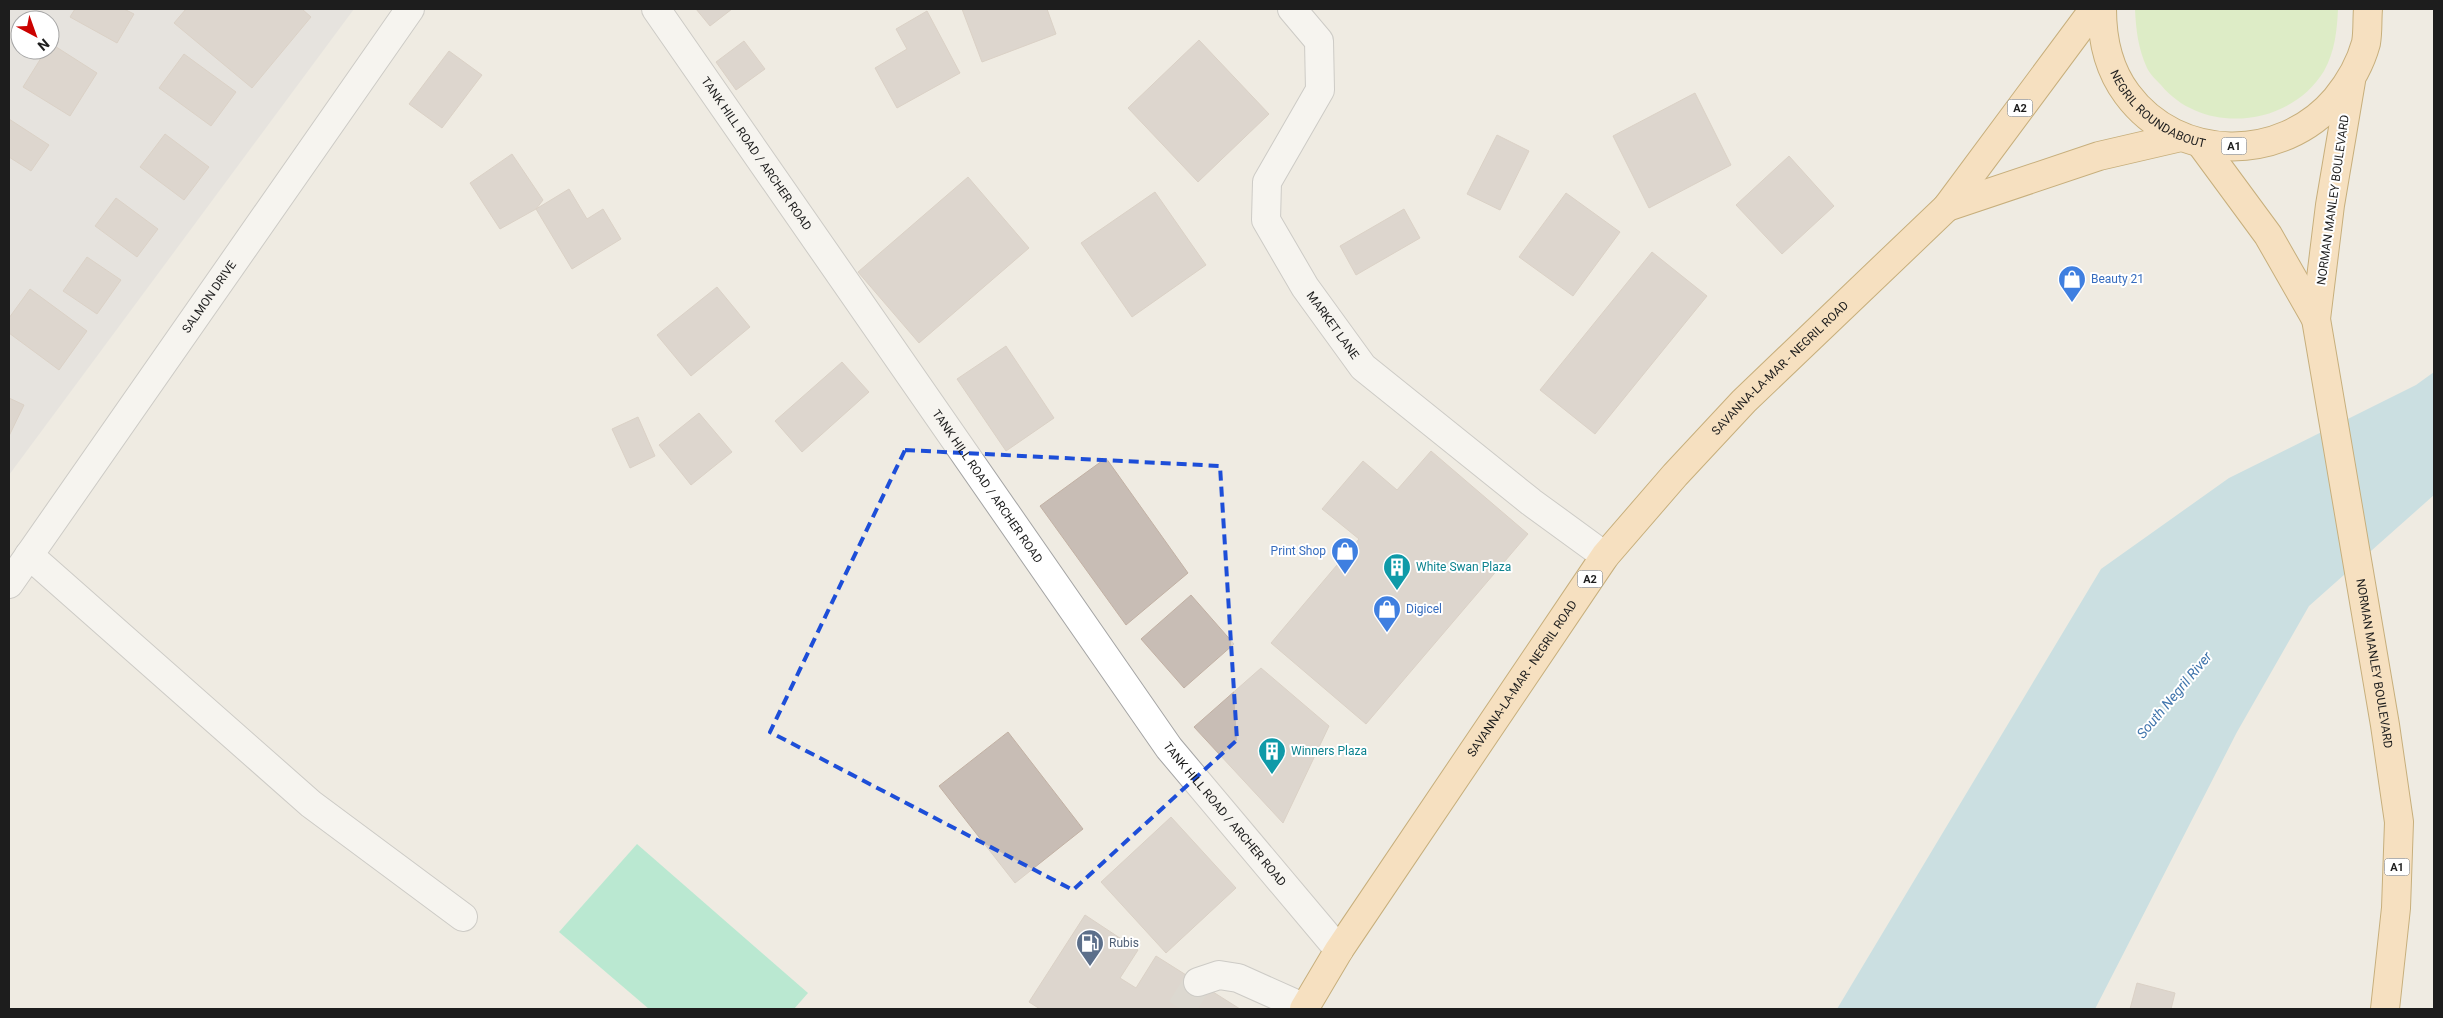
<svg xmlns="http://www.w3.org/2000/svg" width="2443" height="1018" viewBox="0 0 2443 1018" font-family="Roboto,sans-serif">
<rect width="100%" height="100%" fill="#efebe2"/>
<!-- residential -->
<path fill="#dcdada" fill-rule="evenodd" d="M9 9H354L9 475ZM20 20H50V50H20Z"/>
<!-- grass -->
<path fill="#c8eea4" d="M2135 9H2338C2337 30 2335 51 2324 71 2290 127 2203 136 2161 85 2156 80 2150 74 2147 68 2138 48 2136 30 2135 9Z"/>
<!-- pitch -->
<polygon fill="#7ae5bd" points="637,844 808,993 794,1009 649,1009 559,932"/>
<!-- water -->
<polygon fill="#9fd1e1" points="2434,372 2434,495 2309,606 2237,732 2095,1009 1837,1009 2101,569 2229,478 2416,385"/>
<!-- building -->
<g fill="#c8bdb5" stroke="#c2b1a4">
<polygon points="75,9 124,9 134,14 117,43 70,17"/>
<polygon points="186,9 302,9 311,17 252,88 174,23"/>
<polygon points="696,9 732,9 710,26"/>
<polygon points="962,9 1047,9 1056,34 982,62"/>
<polygon points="927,11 960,73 897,108 875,68 907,49 896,29"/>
<polygon points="1199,40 1269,114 1198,182 1128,108"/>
<polygon points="744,41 765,69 736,90 716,62"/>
<polygon points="50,43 97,73 70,116 23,87 46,50 50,50"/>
<polygon points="449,51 482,75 442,128 409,104"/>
<polygon points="184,54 236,92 211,126 159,88"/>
<polygon points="1695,93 1731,165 1649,208 1613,136"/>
<polygon points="9,119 49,145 31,171 9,157"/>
<polygon points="165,134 209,167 184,200 140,167"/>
<polygon points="1497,135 1529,151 1500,210 1467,194"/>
<polygon points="512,154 543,200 536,209 500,229 470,183"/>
<polygon points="1789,156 1834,206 1782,254 1736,205"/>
<polygon points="968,177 1029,248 919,343 858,272"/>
<polygon points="569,189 587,219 603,209 621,239 572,269 536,209"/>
<polygon points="1155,192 1206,265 1132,317 1081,243"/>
<polygon points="1566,193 1620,232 1573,296 1519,257"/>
<polygon points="116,198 158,229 137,257 95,226"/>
<polygon points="1404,209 1420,238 1356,275 1340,246"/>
<polygon points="1652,252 1707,296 1595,434 1540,390"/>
<polygon points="87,257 121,280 97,314 63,291"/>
<polygon points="717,287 750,327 691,376 657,335"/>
<polygon points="30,289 87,331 59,370 9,333 9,318"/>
<polygon points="1006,346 1054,418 1006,451 957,379"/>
<polygon points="842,362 869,392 802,452 775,421"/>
<polygon points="9,398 24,405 9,436"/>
<polygon points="699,413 732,452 691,485 659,445"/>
<polygon points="638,417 655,456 630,468 612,429"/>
<polygon points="1431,451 1528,534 1366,724 1271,643 1359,539 1322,509 1363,461 1397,490"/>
<polygon points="1106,458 1188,573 1126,625 1040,506"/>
<polygon points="1191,595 1234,644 1184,688 1141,639"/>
<polygon points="1261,668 1329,726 1283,823 1194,727"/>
<polygon points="1008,732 1083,829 1015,883 939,786"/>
<polygon points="1171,817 1236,888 1166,953 1101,882"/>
<polygon points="1085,915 1138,950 1120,978 1136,988 1156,956 1240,1009 1040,1009 1029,1002"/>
<polygon points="2137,983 2175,993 2171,1009 2130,1009"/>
</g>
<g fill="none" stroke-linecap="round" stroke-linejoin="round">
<!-- minor-tunnel -->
<polyline stroke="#c5c2bb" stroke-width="28" stroke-dasharray="28 14" stroke-linecap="butt" points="1181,1009 1198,982"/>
<!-- minor casing -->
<g stroke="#a4a4a4" stroke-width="30">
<g id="minor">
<path id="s1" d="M656 9 1169 748 1339 950"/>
<path id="s2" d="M1292 9 1319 41 1320 90 1267 182 1266 220 1305 287 1363 367 1531 502 1605 556"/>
<polyline points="29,555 311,804 463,917"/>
<path id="s3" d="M9 584 410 9"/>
<polyline points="1198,982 1219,975 1238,978 1305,1008"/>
</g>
</g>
<!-- major casing -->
<g stroke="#976600" stroke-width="30">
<g id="major">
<path id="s4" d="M2102 9C2102 39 2109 70 2127 94 2178 163 2282 163 2336 99 2350 82 2360 65 2366 43 2368 32 2367 20 2368 9"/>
<path id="s5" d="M2351 81 2330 205 2316 319 2385 725 2399 822 2396 908 2385 1009"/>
<polyline points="2201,144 2268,235 2316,319"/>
<polyline points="1947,207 2099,156 2181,137"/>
<path id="s6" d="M1304 1009 1339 950 1605 556 1675 475 1744 401 1947 207 2094 9"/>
</g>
</g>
<!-- minor -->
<use href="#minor" stroke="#fff" stroke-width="28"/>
<!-- major -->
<use href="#major" stroke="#ffd398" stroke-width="28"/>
</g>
<!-- marked area -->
<path d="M0 0H2443V1018H0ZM905 450 1220 466 1237 740 1073 890 770 732Z" fill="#efebe2" fill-opacity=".55" fill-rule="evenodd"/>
<path fill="none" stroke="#1d4ed8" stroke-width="4" stroke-dasharray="10 6" stroke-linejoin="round" d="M905 450 1220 466 1237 740 1073 890 770 732Z"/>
<!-- icons -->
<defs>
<g id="shop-pin" transform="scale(1.4375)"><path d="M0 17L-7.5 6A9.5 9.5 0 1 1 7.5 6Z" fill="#3f7fe0" stroke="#fff"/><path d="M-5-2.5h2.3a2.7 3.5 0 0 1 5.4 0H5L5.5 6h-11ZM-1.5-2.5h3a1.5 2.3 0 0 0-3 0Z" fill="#fff"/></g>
<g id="building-pin" transform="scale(1.4375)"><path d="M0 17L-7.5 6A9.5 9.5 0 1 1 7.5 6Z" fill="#0f9aa8" stroke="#fff"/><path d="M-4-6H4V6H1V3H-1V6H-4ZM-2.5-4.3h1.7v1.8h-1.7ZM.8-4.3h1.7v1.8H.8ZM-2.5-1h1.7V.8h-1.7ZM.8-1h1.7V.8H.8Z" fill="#fff"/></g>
<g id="fuel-pin" transform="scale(1.4375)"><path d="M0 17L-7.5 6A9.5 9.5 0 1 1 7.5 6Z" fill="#5c6f8a" stroke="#fff"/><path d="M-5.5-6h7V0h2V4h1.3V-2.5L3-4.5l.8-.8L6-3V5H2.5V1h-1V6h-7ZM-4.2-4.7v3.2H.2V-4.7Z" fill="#fff"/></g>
</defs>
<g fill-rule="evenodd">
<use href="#shop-pin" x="2072" y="279"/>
<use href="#shop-pin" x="1345" y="551"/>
<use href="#building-pin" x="1397" y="567"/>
<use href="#shop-pin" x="1387" y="609"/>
<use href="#building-pin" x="1272" y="751"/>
<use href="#fuel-pin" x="1090" y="943"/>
</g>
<g text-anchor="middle" stroke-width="4" stroke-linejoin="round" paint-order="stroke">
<!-- shield labels -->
<g fill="#fff" stroke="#616161" stroke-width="1">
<rect x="2007.5" y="99.5" width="25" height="17" rx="4"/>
<rect x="2221.5" y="137.5" width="25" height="17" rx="4"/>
<rect x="1577.5" y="570.5" width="25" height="17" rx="4"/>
<rect x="2384.5" y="858.5" width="25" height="17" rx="4"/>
</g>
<g font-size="11" font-weight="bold" fill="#1d1d1d">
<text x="2020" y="112">A2</text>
<text x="2234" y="150">A1</text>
<text x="1590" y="583">A2</text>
<text x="2397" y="871">A1</text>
</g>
<!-- street labels -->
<g font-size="12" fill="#1d1d1d" stroke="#fff">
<text dy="4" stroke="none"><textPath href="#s4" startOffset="124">NEGRIL ROUNDABOUT</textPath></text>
<text dy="4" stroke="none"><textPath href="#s1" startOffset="176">TANK HILL ROAD / ARCHER ROAD</textPath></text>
<text transform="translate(2333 200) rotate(-82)" y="4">NORMAN MANLEY BOULEVARD</text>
<text dy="4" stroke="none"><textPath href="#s3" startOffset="350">SALMON DRIVE</textPath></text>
<text dy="4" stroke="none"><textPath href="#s2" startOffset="360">MARKET LANE</textPath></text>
<text dy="4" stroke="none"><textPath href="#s6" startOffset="801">SAVANNA-LA-MAR - NEGRIL ROAD</textPath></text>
<text dy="4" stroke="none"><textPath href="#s1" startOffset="581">TANK HILL ROAD / ARCHER ROAD</textPath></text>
<text dy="4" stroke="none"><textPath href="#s5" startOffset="590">NORMAN MANLEY BOULEVARD</textPath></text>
<text dy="4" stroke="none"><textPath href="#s6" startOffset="396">SAVANNA-LA-MAR - NEGRIL ROAD</textPath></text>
<text dy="4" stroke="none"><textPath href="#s1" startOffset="986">TANK HILL ROAD / ARCHER ROAD</textPath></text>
</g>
<!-- shop labels -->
<g font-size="12" fill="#366cbe" stroke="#fff" text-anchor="start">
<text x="2091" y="283">Beauty 21</text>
<text x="1326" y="555" text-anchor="end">Print Shop</text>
<text x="1406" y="613">Digicel</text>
</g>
<!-- culture labels -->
<g font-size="12" fill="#0d838f" stroke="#fff" text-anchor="start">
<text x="1416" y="571">White Swan Plaza</text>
<text x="1291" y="755">Winners Plaza</text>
</g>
<!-- service labels -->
<g font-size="12" fill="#4e5e75" stroke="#fff" text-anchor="start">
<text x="1109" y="947">Rubis</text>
</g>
<!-- water labels -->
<g font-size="14" font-style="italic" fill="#4075ac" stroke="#fff">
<text transform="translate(2174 695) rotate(-50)" y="5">South Negril River</text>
</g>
</g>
<!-- border -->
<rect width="2443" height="1018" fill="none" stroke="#1d1d1d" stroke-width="20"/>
<!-- north arrow -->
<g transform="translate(35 35) rotate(139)"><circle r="24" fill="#ffffff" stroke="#a5a5a5"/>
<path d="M0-4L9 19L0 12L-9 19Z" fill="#cb0200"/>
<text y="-8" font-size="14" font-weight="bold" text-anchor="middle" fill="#1d1d1d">N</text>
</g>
</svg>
